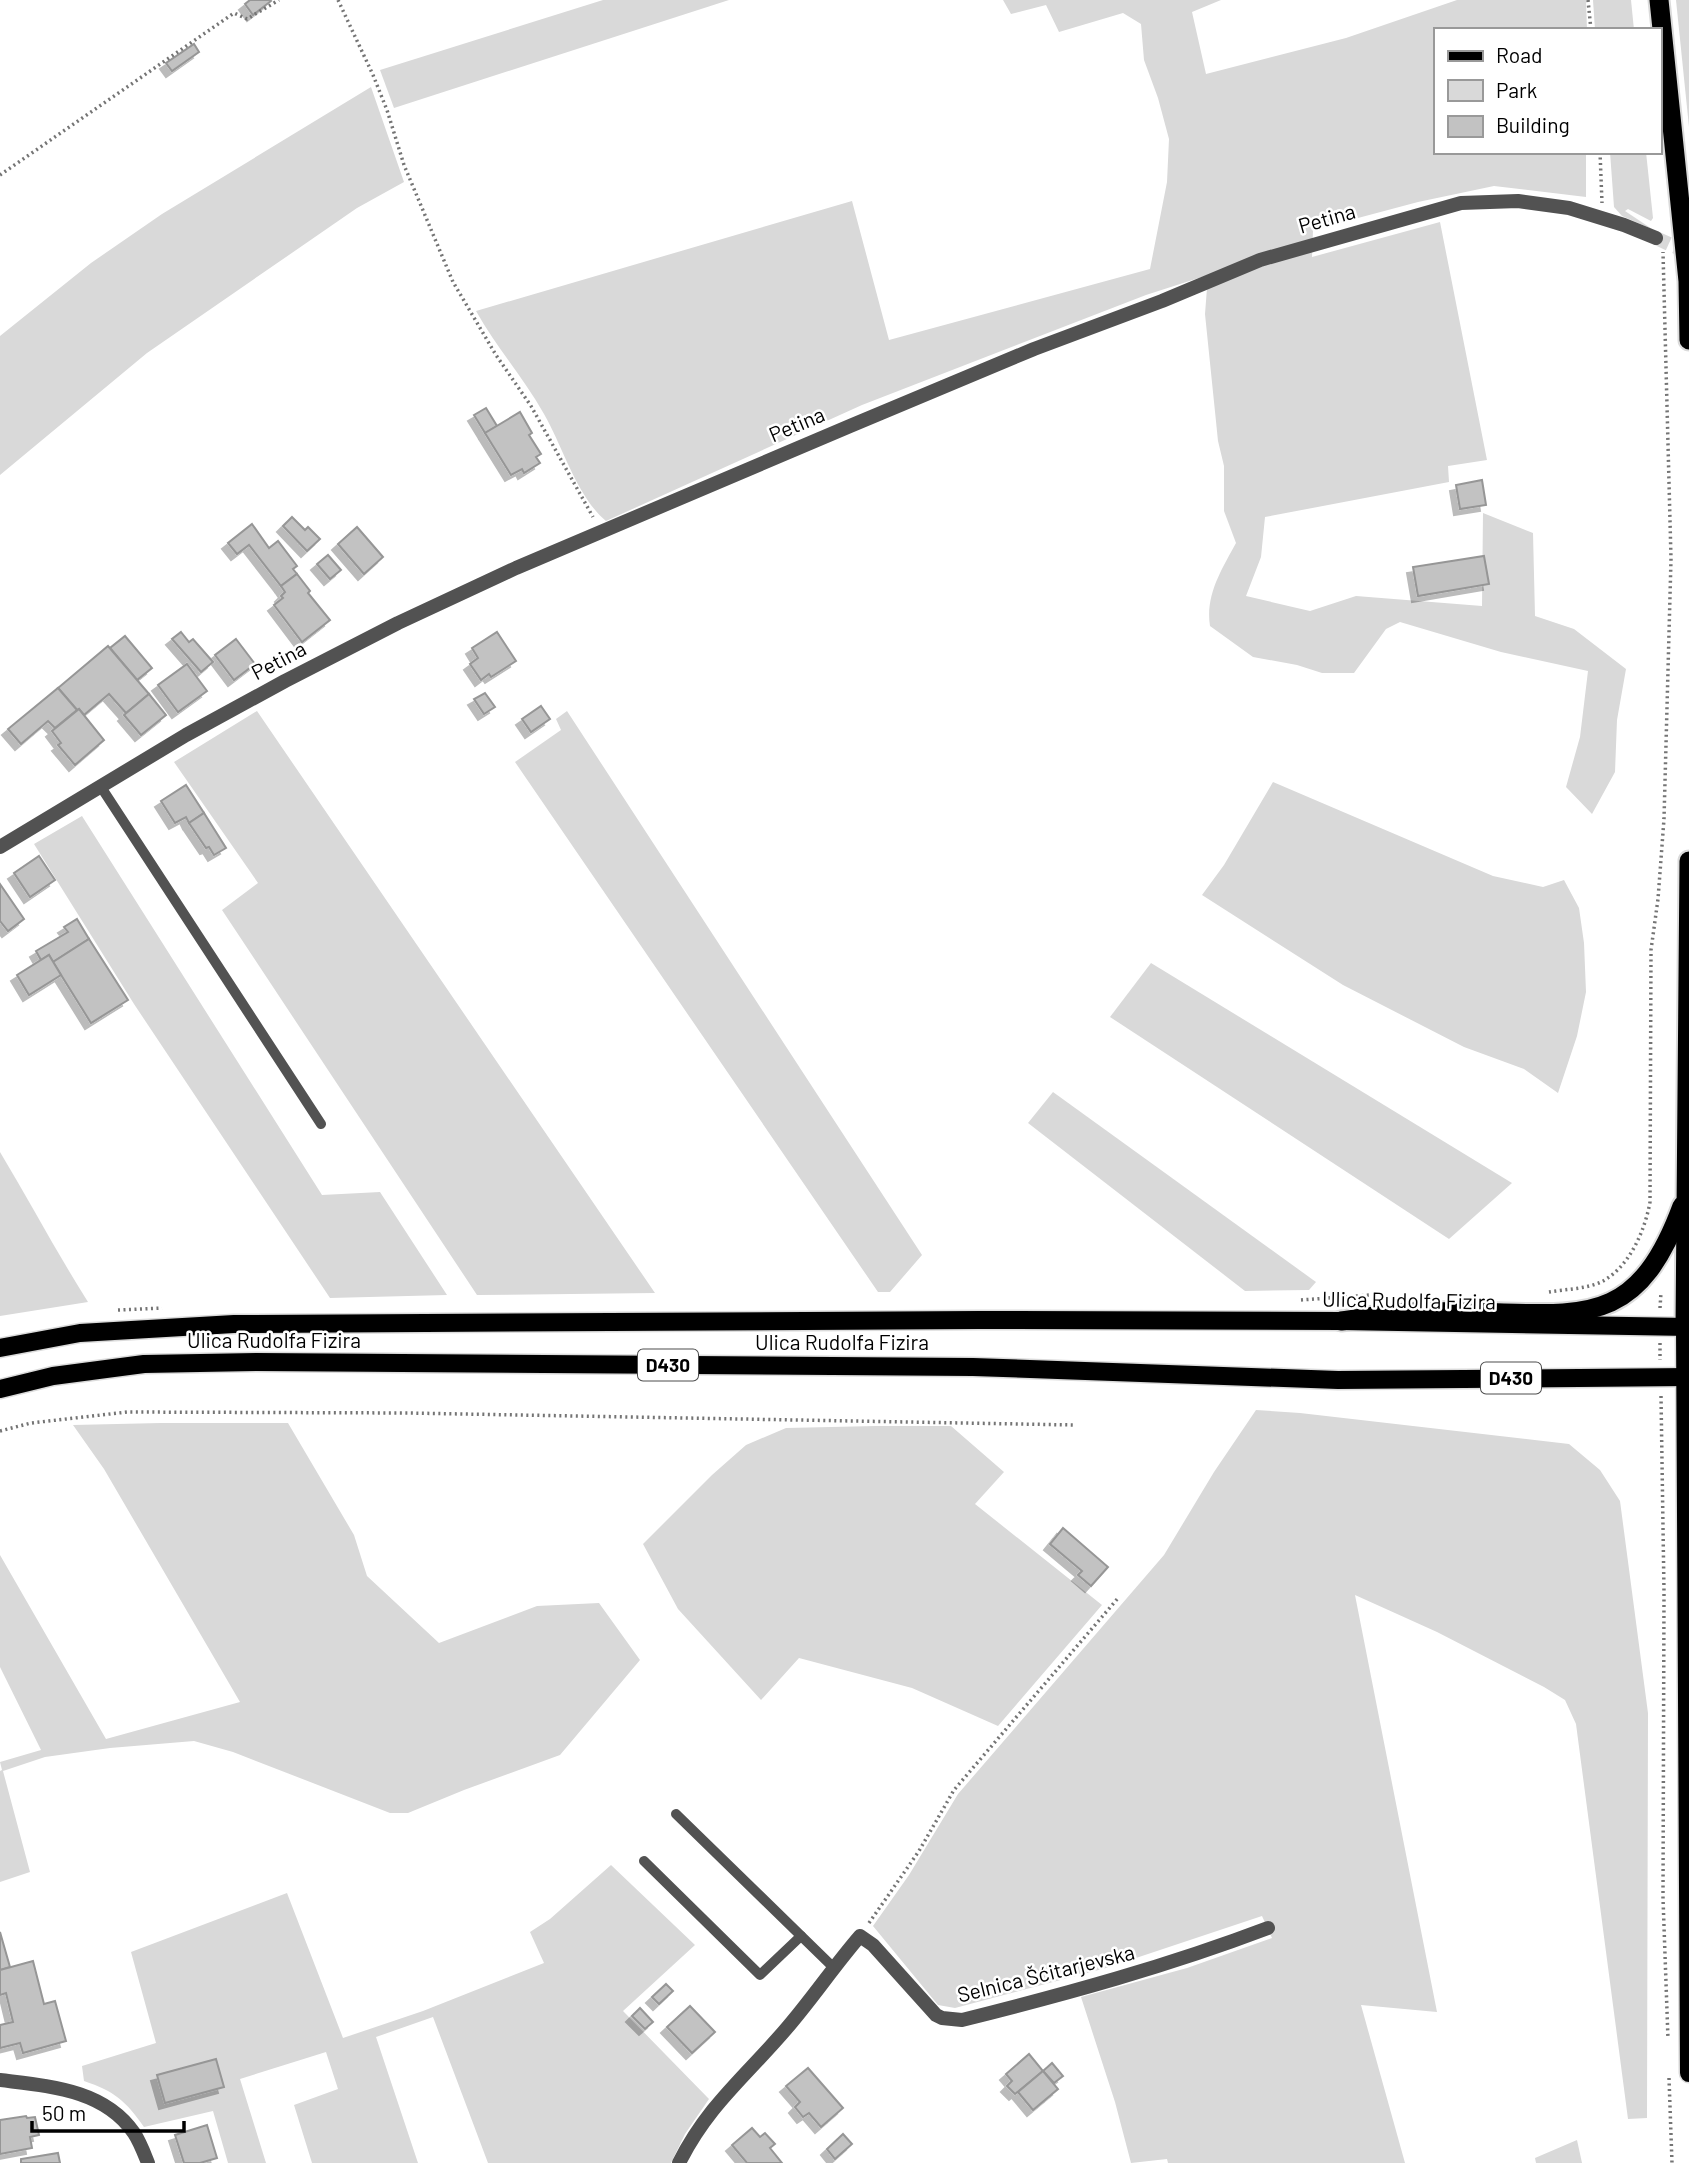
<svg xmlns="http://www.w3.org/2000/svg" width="1689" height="2163" viewBox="0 0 1689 2163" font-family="Barlow,sans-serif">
<defs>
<filter id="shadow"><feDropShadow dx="-6" dy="6" stdDeviation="0" flood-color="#0004"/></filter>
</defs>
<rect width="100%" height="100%" fill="#fff"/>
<!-- green -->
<g fill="#d9d9d9">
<polygon points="603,0 729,0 394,108 380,70"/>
<path d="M1003 0H1221L1192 12 1206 74 1346 38 1457 0H1586L1587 30H1435V152H1586V197L1494 186 1418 202 1313 230 1312 257 1440 222 1487 460 1448 466 1449 482 1265 517 1261 557 1246 596 1310 611 1356 596 1482 606 1483 513 1533 533 1535 616 1574 629 1626 669 1617 720 1615 772 1592 814 1566 787 1580 737 1588 671 1501 652 1400 622 1386 629 1354 673H1322L1297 665 1253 657 1210 626C1205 595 1222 569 1236 543L1224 511V466L1218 441 1205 314 1208 275 1146 295 862 405 606 521C577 497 563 447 544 414 524 378 496 347 476 311L852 201 889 340 1150 269 1167 182 1169 139 1158 98 1144 60 1141 24 1123 13 1059 32 1046 5 1011 14Z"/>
<polygon points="1593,0 1631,0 1634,30 1595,30"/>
<polygon points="1676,0 1689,0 1689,127"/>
<polygon points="371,87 404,182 357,208 147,353 0,475 0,336 91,263 162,214"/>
<polygon points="1610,152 1646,152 1653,218 1651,221 1628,209 1625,211 1652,229 1622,216 1614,207"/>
<polygon points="257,711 655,1293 477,1295 222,910 258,883 174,762"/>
<polygon points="567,711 922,1255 890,1292 878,1292 515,762 561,730 556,719"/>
<polygon points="1273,782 1493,876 1543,887 1564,880 1579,908 1584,943 1586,992 1577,1036 1558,1093 1524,1069 1464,1047 1343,985 1202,895 1224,865"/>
<polygon points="82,816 322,1195 380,1192 447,1295 330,1298 134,1004 34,844"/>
<polygon points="1151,963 1512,1183 1449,1239 1110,1017"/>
<polygon points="1053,1092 1316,1282 1309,1290 1245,1291 1028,1123"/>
<path d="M0 1152C30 1202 57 1253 88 1302L0 1316Z"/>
<polygon points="1256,1410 1300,1413 1569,1444 1600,1470 1620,1501 1648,1713 1647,2118 1628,2119 1576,1724 1565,1700 1544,1687 1437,1632 1355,1595 1437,2012 1361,2005 1405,2163 1168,2163 1167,2159 1131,2163 1115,2102 1081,1997 1187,1968 1272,1938 1262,1916 1106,1968 955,2008 938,2005 873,1926 909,1875 958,1794 1164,1555 1214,1472"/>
<polygon points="161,1423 288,1423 354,1535 367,1576 439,1643 537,1606 599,1603 640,1660 560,1755 464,1790 408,1813 390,1813 233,1752 194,1741 110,1748 45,1757 3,1771 30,1872 0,1882 0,1771 2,1770 0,1762 41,1750 0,1667 0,1555 106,1739 240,1702 104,1469 73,1425"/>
<polygon points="876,1426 951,1426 1004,1472 975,1504 1102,1605 998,1726 912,1688 799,1658 761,1700 678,1609 643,1544 712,1475 746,1445 786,1428"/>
<path d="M611 1865 695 1945 623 2011 709 2099 685 2134 671 2163H488L433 2017 376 2037 418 2163H312L294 2105 338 2089 326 2052 240 2079 266 2163H228L213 2111 144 2127C126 2101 114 2091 84 2081L82 2066 156 2043 131 1952 287 1893 343 2038 423 2011 544 1963 530 1932 550 1919Z"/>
<polygon points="1577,2140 1582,2163 1536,2163 1535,2158"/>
</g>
<!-- building -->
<g fill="#c2c2c2" stroke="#969696" stroke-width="2" filter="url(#shadow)">
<polygon points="250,0 270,0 271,1 253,15 245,4"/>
<polygon points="194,44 199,52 172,71 166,63"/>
<polygon points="486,408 497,426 485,433 474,415"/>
<polygon points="520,412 532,433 529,435 541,454 536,457 540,463 524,473 522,469 511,475 485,433"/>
<polygon points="1482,480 1486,505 1460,509 1456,485"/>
<polygon points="292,517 305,530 308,527 320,539 307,551 283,526"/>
<polygon points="252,524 269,548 278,541 297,566 293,569 297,574 281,586 249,545 237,554 228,543"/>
<polygon points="357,527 383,557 364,574 338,544"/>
<polygon points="328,555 341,570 330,579 317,564"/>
<polygon points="1484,556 1489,584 1418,596 1413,567"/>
<polygon points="297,574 310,591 308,593 330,620 302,642 274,605 283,598 281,596 285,592 281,586"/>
<polygon points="181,632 189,642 193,639 213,662 201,672 172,639"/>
<polygon points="497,632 516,661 491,677 489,674 481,680 470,664 478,658 472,648"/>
<polygon points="125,636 152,668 137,680 110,648"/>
<polygon points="236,639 255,664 234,680 215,655"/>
<polygon points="108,646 149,694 126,713 109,694 84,715 79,709 77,710 58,688"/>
<polygon points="187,664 207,691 178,712 158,685"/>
<polygon points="58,688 77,710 55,728 48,721 21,744 8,729"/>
<polygon points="485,693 495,707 484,714 474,699"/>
<polygon points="149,694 166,715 141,735 124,715"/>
<polygon points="541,706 550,719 531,732 522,719"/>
<polygon points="79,709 104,740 75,765 58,745 61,743 52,731"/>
<polygon points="186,785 204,813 189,823 186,817 175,823 161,801"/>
<polygon points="204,813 226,848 214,855 209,847 206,848 189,823"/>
<polygon points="39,856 55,880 30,897 14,873"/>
<polygon points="0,884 24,919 8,931 0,921"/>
<polygon points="77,919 89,939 53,962 49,955 41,960 36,951 68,932 64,927"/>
<polygon points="89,939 128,1000 91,1023 53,962"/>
<polygon points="49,955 61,975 29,995 17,975"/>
<polygon points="1063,1528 1108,1567 1091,1586 1078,1575 1082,1571 1050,1544"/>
<polygon points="0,1932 10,1967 0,1970"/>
<polygon points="33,1961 44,2004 55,2001 66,2041 23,2053 20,2043 0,2048 0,2025 13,2022 6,1993 0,1995 0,1970"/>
<polygon points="666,1984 673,1991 659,2004 652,1997"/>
<polygon points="690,2006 715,2032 692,2053 667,2027"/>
<polygon points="640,2008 653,2022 645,2029 632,2016"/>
<polygon points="1029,2054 1043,2071 1015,2094 1007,2086 1012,2081 1006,2074"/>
<polygon points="216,2059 224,2087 165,2103 157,2075"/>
<polygon points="1052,2063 1063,2076 1054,2083 1043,2071"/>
<polygon points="808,2068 843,2108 821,2127 809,2113 803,2117 795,2107 800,2102 786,2086"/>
<polygon points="1043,2071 1058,2089 1033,2110 1018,2092"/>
<polygon points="26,2116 27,2118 35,2117 39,2135 30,2137 32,2148 0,2154 0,2120"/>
<polygon points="207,2125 217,2158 200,2163 184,2163 175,2135"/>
<polygon points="752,2128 760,2137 765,2133 775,2144 770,2148 782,2163 747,2163 732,2145"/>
<polygon points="843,2134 852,2144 835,2159 827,2149"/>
<polygon points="58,2153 60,2163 21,2163 21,2159"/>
</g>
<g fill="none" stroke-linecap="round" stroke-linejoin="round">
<!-- minor-tunnel -->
<polyline stroke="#d9d9d9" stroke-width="14" stroke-dasharray="14 7" stroke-linecap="butt" points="1656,238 1689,253"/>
<!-- primary casing -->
<g stroke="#dbdbdb" stroke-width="21">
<g id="primary">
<polyline points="1685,1328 1689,2073"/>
<polyline points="0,1348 80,1333 234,1324 978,1320 1341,1321 1689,1327"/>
<polyline points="0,1389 53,1376 144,1364 257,1362 973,1367 1338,1380 1689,1377"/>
</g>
</g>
<!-- trunk casing -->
<g stroke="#dbdbdb" stroke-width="23">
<g id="trunk">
<polyline points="1659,0 1688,281 1689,340"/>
<path d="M1341 1321C1364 1318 1387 1313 1410 1312 1428 1311 1446 1312 1463 1312 1579 1313 1635 1333 1682 1206"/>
<polyline points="1685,1328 1689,861"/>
</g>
</g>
<!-- path -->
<g stroke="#747474" stroke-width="3.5" stroke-dasharray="2 3.5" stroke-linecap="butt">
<polyline points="338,0 373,75 387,110 404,165 453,282 496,355 531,406 593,517"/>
<polyline points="1588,0 1591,30"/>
<polyline points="1600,152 1602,203"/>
<polyline points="0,175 234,13 247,19 279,0"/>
<path d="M1549 1292C1566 1289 1588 1289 1603 1281 1630 1266 1645 1230 1650 1202L1651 950 1658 899 1664 819 1671 559 1663 252"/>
<polyline points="1301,1300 1370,1295"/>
<polyline points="1660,1308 1661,1292"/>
<polyline points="118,1310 162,1308"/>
<polyline points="1660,1343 1660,1360"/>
<polyline points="1661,1396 1664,1592 1663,1898 1668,2039"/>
<polyline points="0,1431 31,1423 127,1412 408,1413 1075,1425"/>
<polyline points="869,1923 919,1851 954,1790 1119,1597"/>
<polyline points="1669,2078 1672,2163"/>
</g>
<!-- service -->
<g stroke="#525252" stroke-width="10">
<polyline points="101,787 321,1124"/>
<polyline points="676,1814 834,1968"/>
<polyline points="644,1861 760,1975 801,1936"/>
</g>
<!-- minor -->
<g stroke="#525252" stroke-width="14">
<polyline points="0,847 186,735 285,681 398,623 516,568 850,426 1034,349 1162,301 1260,260 1461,203 1518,201 1569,208 1624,225 1656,238"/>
<path d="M679 2163C708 2105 746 2076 786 2029 812 1999 834 1966 860 1936L873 1945 936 2015 942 2018 962 2020C1066 1994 1168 1966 1268 1928"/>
</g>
<!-- tertiary -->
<path stroke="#525252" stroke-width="14" d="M0 2080C48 2086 104 2089 134 2133 140 2142 144 2153 148 2163"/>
<!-- primary -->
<use href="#primary" stroke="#000" stroke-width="18"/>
<!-- trunk -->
<use href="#trunk" stroke="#000" stroke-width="19"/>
</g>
<g text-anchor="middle" stroke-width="5" stroke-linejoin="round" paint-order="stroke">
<!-- shield labels -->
<g fill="#fff" stroke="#4c4c4c" stroke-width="2">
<rect x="638" y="1349.5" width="60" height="31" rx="5"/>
<rect x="1481" y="1362.5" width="60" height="31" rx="5"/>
</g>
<g font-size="19" font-weight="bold" fill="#000">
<text x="668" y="1372">D430</text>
<text x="1511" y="1385">D430</text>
</g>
<!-- street labels -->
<g font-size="21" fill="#000" stroke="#fff">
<text transform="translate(1327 219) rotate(-16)" y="7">Petina</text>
<text transform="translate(797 425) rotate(-23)" y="7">Petina</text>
<text transform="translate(279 661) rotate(-28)" y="7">Petina</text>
<text transform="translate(1409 1301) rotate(1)" y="7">Ulica Rudolfa Fizira</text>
<text x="274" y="1348">Ulica Rudolfa Fizira</text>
<text x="842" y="1350">Ulica Rudolfa Fizira</text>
<text transform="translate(1046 1974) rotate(-14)" y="7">Selnica Šćitarjevska</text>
</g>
</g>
<!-- legend -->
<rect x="1434" y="28" width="228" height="126" fill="#ffffff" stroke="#999999" stroke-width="2"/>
<rect x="1448" y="51" width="35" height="10" fill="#000000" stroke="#999999" stroke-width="2"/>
<text x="1496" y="63" font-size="21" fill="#000000">Road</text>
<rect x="1448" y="80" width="35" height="21" fill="#d9d9d9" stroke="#999999" stroke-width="2"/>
<text x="1496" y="98" font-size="21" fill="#000000">Park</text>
<rect x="1448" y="116" width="35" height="21" fill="#c2c2c2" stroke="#999999" stroke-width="2"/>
<text x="1496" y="133" font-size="21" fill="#000000">Building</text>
<!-- scale -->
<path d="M32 2121v10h152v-10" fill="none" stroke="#000000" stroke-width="3.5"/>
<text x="42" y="2121" font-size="21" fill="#000000" stroke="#ffffff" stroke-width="5" paint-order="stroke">50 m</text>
</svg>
